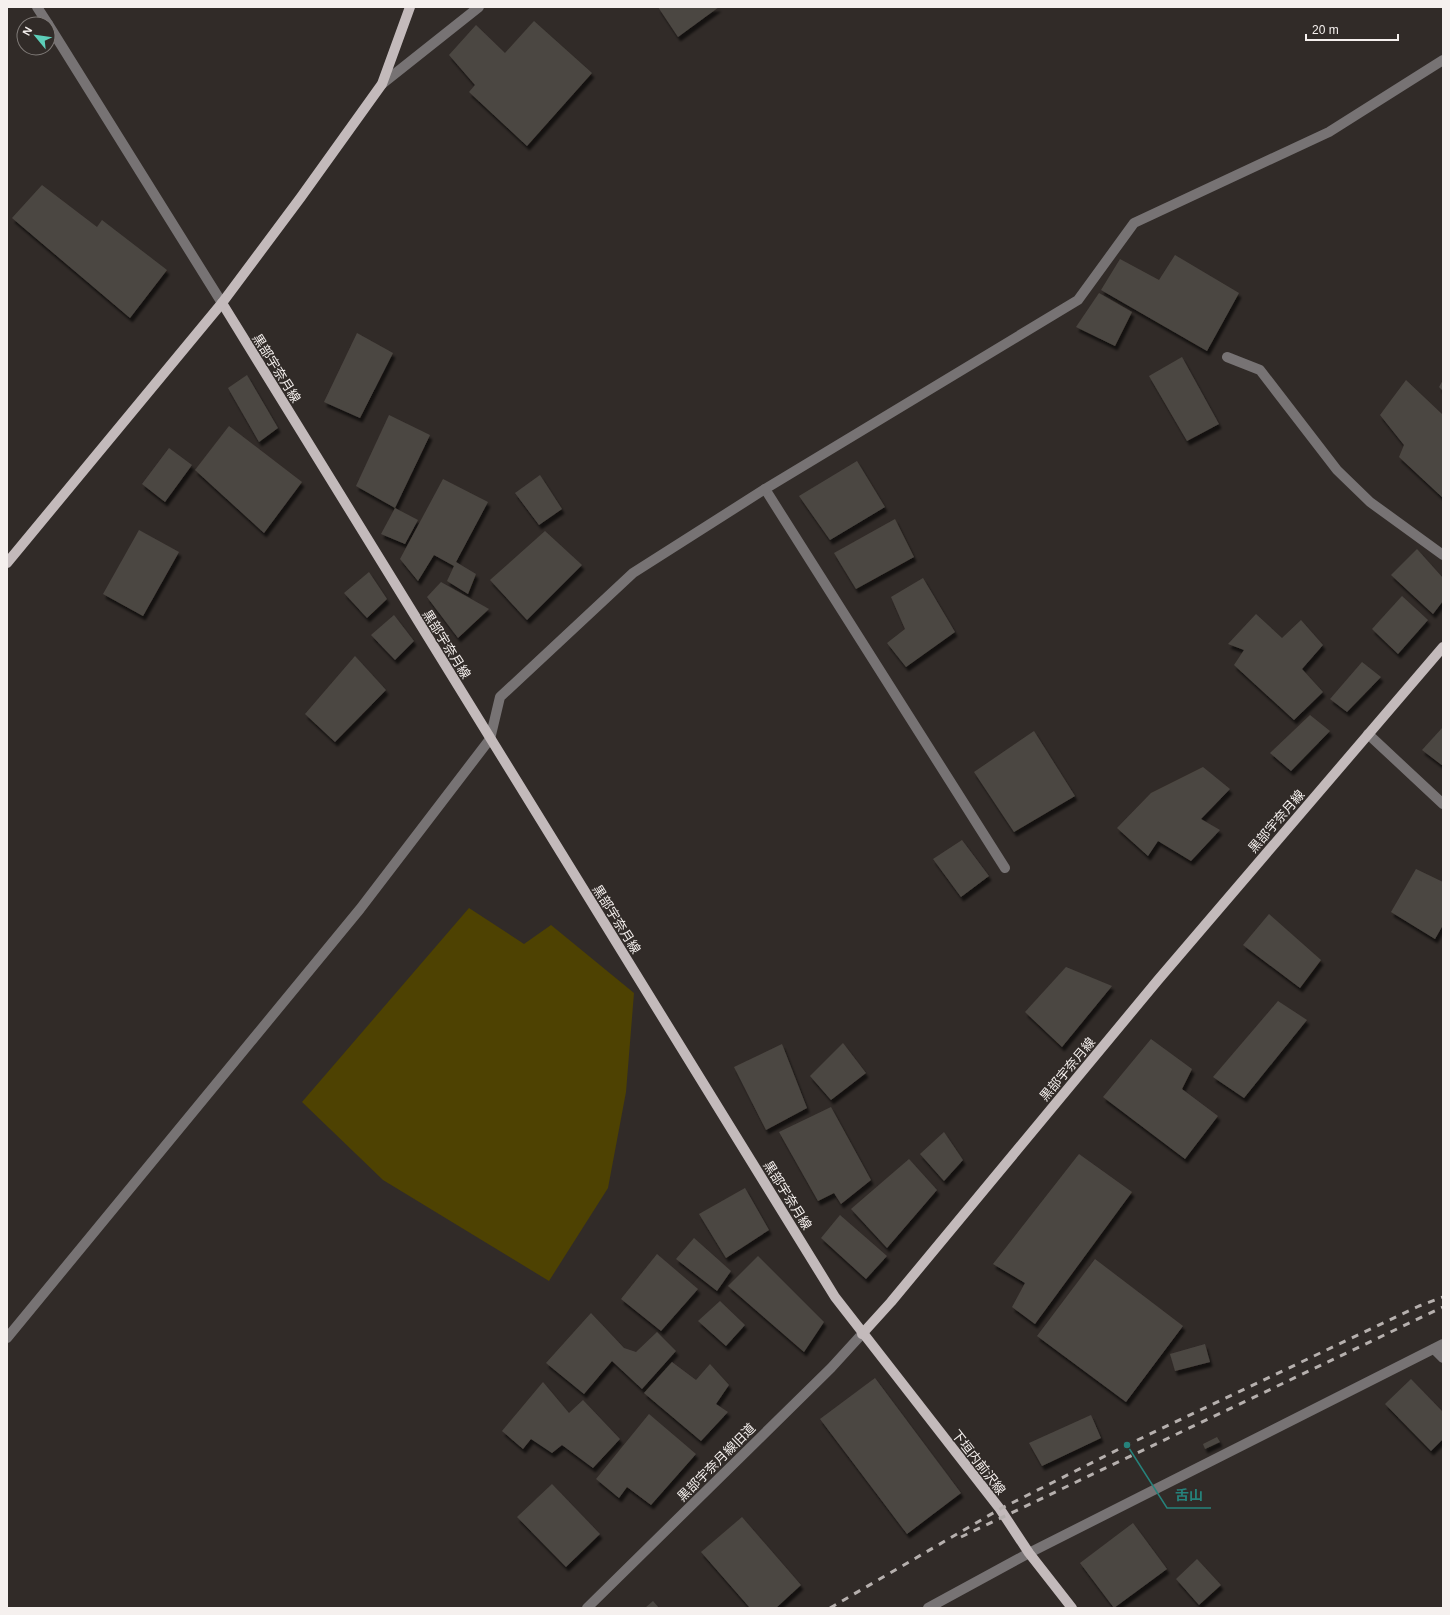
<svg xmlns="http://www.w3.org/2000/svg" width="1450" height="1615" viewBox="0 0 1450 1615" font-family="Helvetica,'Noto Sans JP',sans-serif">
<defs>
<filter id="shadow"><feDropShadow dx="2.5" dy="4.5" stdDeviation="1" flood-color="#0009"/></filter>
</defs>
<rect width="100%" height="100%" fill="#312b28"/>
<!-- green -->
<polygon fill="#4e4202" points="469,908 524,944 551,925 634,993 626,1092 608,1188 549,1281 383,1180 302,1102"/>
<!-- building -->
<g fill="#4c4742" filter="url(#shadow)">
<polygon points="658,7 719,7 678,37"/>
<polygon points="534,21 592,73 527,146 469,92 475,85 449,55 476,25 505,53"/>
<polygon points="42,185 97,227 102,220 167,270 130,318 12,218"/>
<polygon points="1175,255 1239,293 1207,351 1101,290 1120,259 1159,280"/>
<polygon points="1099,293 1132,312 1115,346 1076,327"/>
<polygon points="357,333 393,353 360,418 324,402"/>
<polygon points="1182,357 1219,424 1187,441 1149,376"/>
<polygon points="247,375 278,428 259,442 228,388"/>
<polygon points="1406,380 1443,415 1443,498 1399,457 1404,445 1380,415"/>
<polygon points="1443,380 1443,391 1439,387"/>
<polygon points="389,415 430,435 395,508 356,486"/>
<polygon points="229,426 302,482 264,533 195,470"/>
<polygon points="169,448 192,465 165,502 142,484"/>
<polygon points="857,461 885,507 830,540 799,496"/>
<polygon points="540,475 562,509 539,525 515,493"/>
<polygon points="443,479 488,502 456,562 476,574 468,594 447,581 454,566 434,555 418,581 400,559"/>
<polygon points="395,508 418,520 405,544 381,534"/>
<polygon points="895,519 914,557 856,589 834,553"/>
<polygon points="139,530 179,552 143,616 103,594"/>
<polygon points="545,531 582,565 527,620 490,580"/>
<polygon points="1417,549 1443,578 1443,601 1433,614 1391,575"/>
<polygon points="369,572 387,599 367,618 344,593"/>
<polygon points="923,578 955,632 906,667 887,643 905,629 891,597"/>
<polygon points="441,582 489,609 458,638 427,597"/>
<polygon points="1402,596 1428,620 1398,654 1372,629"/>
<polygon points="1256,614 1282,638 1301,620 1323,645 1302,669 1323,692 1294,720 1234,665 1244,650 1228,644"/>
<polygon points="394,615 414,641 395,660 371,635"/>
<polygon points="355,656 386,690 335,742 305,714"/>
<polygon points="1362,662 1381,677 1347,712 1330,699"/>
<polygon points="1310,715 1330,731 1291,771 1270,753"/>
<polygon points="1443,727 1443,766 1422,750"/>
<polygon points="1034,731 1075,796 1014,832 974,772"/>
<polygon points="1203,767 1230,789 1201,819 1220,830 1191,861 1158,841 1148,856 1117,828 1151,793"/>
<polygon points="962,840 989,876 961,897 933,859"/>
<polygon points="1416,869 1443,882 1443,925 1435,939 1391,912"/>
<polygon points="1269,914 1321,960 1300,988 1243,945"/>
<polygon points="1066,967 1112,986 1062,1047 1025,1012"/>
<polygon points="1278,1001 1307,1020 1244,1098 1213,1077"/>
<polygon points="1151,1039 1192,1069 1182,1089 1218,1116 1185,1159 1103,1097"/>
<polygon points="843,1043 866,1073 831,1100 810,1076"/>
<polygon points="782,1044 807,1108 766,1130 734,1067"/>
<polygon points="831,1107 871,1180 841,1204 834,1193 818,1201 779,1132"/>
<polygon points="944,1132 963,1160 944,1181 920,1154"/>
<polygon points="1079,1154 1132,1192 1035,1324 1012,1307 1025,1283 993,1264"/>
<polygon points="909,1159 937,1190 887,1248 851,1209"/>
<polygon points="745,1188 769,1230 726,1258 699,1214"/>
<polygon points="840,1215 887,1256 866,1279 821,1238"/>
<polygon points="694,1238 731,1271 717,1291 676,1259"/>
<polygon points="657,1254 698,1289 661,1331 621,1299"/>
<polygon points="758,1256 824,1322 804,1352 728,1286"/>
<polygon points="1095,1259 1183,1326 1126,1402 1037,1336"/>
<polygon points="720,1301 745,1325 726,1346 698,1321"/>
<polygon points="591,1313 624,1348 636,1352 657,1332 676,1351 642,1389 612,1361 584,1394 546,1363"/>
<polygon points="1205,1344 1210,1362 1175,1371 1170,1354"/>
<polygon points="672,1362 696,1380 710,1364 729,1385 716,1404 728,1412 701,1441 644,1393"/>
<polygon points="875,1378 961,1493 907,1534 820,1419"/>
<polygon points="1411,1379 1443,1412 1443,1439 1431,1451 1385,1404"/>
<polygon points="543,1382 569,1413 583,1400 620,1439 593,1468 562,1445 552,1453 531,1439 523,1449 502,1431"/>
<polygon points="649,1414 696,1454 651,1505 627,1487 619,1498 596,1479"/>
<polygon points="1091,1415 1101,1438 1042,1466 1029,1443"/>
<polygon points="1217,1437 1220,1442 1205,1449 1203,1444"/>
<polygon points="552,1484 600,1534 566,1567 517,1517"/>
<polygon points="742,1517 801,1585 776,1608 750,1608 701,1552"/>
<polygon points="1133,1523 1167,1569 1114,1608 1080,1563"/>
<polygon points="1197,1559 1221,1585 1199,1605 1176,1579"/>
<polygon points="653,1601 659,1608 645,1608"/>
</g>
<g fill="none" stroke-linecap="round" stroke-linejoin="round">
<!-- minor -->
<g stroke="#777374" stroke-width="10">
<polyline points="37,7 48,24"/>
<polyline points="48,24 222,303"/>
<polyline points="382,84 479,7"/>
<polyline points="1227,357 1260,370 1337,470 1370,502 1443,555"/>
<polyline points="765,489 1005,868"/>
<polyline points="1368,734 1443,804"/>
<polyline points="7,1338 360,909 490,739 500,697 633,573 765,489 1078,300 1134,223 1329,132 1443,60"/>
<polyline points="1434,1349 1443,1358"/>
<polyline points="587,1608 831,1368 862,1334"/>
<polyline points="928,1608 1029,1553 1443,1344"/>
</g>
<!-- major -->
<g stroke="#c3babb" stroke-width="10">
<polyline points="222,303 835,1297 1000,1509 1029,1553 1072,1608"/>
<polyline points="7,563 222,303 301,197 382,84 410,7"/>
<polyline points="862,1334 891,1302 1158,980 1443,647"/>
</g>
<!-- rail -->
<g stroke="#b6b0ae" stroke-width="3" stroke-dasharray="7 7" stroke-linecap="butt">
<polyline points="961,1537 1443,1307"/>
<polyline points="830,1608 1000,1509 1127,1445 1419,1306 1443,1297"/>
</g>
</g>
<g text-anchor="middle" stroke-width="3" stroke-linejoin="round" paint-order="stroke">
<!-- street labels -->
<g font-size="13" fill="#f5f0ee" stroke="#312b28">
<text transform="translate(277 368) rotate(58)" y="5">黒部宇奈月線</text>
<text transform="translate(447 644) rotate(58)" y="5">黒部宇奈月線</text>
<text transform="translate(1276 821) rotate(-49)" y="5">黒部宇奈月線</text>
<text transform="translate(617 919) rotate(58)" y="5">黒部宇奈月線</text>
<text transform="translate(1067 1069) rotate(-50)" y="5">黒部宇奈月線</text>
<text transform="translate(788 1195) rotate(58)" y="5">黒部宇奈月線</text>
<text transform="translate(716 1462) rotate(-45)" y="5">黒部宇奈月線旧道</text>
<text transform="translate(979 1462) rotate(52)" y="5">下垣内前沢線</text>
</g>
</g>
<!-- callouts -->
<path fill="none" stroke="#26827b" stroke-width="1.5" d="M1127 1445L1167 1508H1211"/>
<circle fill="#26827b" stroke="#312b28" stroke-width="1.5" cx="1127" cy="1445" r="4"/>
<g font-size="14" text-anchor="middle" font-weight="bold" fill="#26827b" stroke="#312b28" stroke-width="3" stroke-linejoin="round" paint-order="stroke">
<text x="1189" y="1500">舌山</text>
</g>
<!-- border -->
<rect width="1450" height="1615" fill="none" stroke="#f5f0ee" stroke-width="16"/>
<!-- north arrow -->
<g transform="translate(36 36) rotate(299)"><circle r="19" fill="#312b28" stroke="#7f7a77"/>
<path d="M0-3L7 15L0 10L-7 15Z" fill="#5dceb9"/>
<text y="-6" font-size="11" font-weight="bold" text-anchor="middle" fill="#f5f0ee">N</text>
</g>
<!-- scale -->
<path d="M1306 34v6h92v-6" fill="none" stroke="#f5f0ee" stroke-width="2"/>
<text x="1312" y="34" font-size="12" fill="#f5f0ee" stroke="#312b28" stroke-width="3" paint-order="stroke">20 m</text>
</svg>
